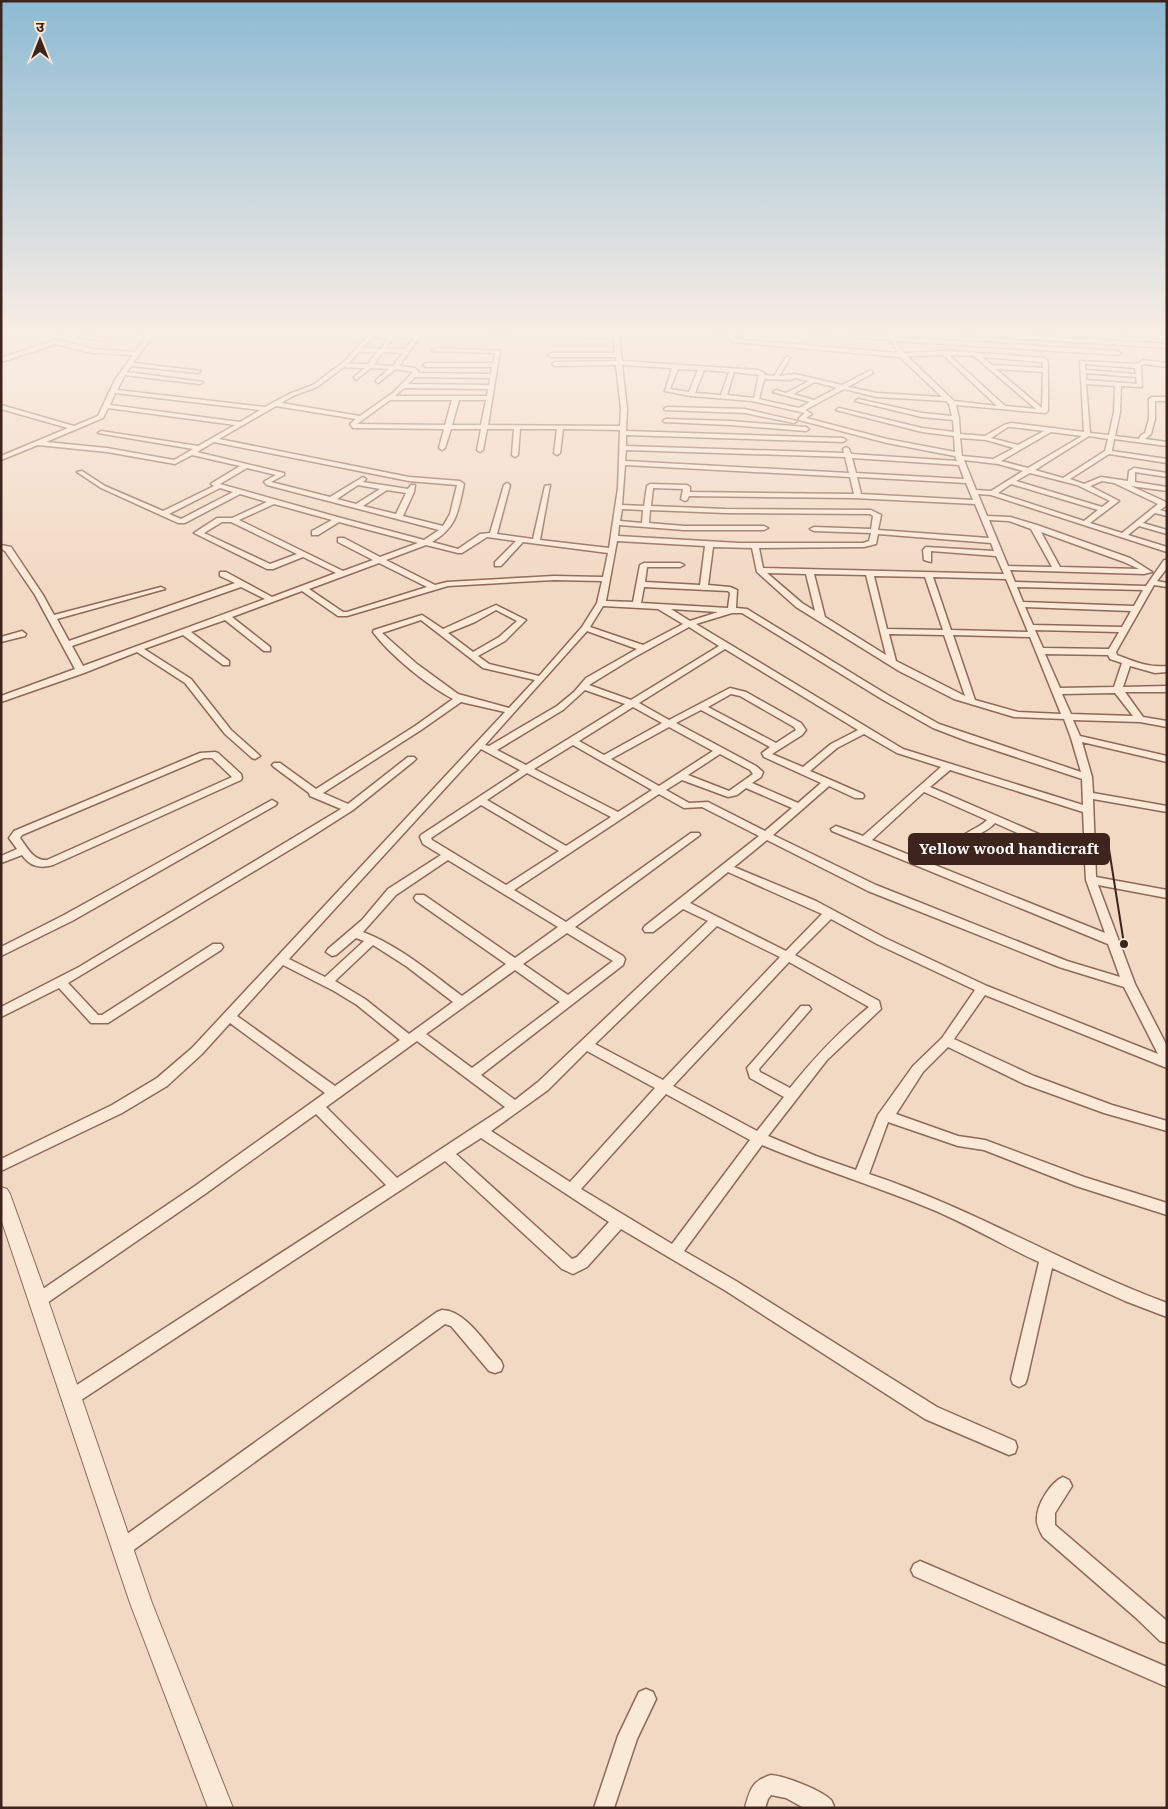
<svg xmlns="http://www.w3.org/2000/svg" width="1168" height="1809" viewBox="0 0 1168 1809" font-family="'Noto Serif','Noto Sans Devanagari',serif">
<rect width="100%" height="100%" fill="#f2d9c4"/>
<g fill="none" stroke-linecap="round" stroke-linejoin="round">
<!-- minor casing -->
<g stroke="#8e6858" stroke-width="3">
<g id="minor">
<polygon points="49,333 65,333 110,339 107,341"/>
<path d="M130 333H155L133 363 201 371 198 373 131 366 127 372 203 382 200 384 125 375 117 390 265 407 289 394 313 385 345 361 370 333 416 334 423 333 399 366 415 368 419 372 418 373 491 374 492 367H426L423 365 426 363H493L495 353 432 351 434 348 500 351 488 425 620 426 621 409 616 365 555 366 552 364 555 362 616 361V357H551L548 355 551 353H615L614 338 493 335 490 333 613 334 619 333 622 361 758 370 764 373 765 375 774 376 787 356 790 358 779 376 795 374 842 385 871 370 873 373 848 387 877 393 942 397 900 357 732 342 728 338 729 336 704 333H737L742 335 735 336 734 339 898 353 891 340 798 333 889 337 886 333H892L894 337 1118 351 1121 353 1118 355 896 341 904 353 951 351 1044 358 1048 361V411L1045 413 956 405 959 418 960 434 985 436 1004 425 1011 423 1084 432 1080 361 1137 364 1143 360 1167 363V367L1144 364 1141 366 1142 387 1121 386 1120 412 1115 436 1139 439 1141 435 1145 433 1149 419V399L1152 397H1167V401H1155V419L1151 434 1145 439 1167 442V446L1114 439 1112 451 1167 459V463L1109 454 1070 479 1084 484 1101 477 1128 481 1129 471 1134 468 1167 473V477L1135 472V482L1167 487V491L1131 486 1166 502V506L1160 510 1167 512V516L1155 513 1143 523 1167 530V534L1139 526 1128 535 1167 547V552L991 495 978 494 987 516 1010 517 1037 525 1130 558 1152 572 1144 574 1010 570 1015 582 1146 586 1164 560H1167V568L1157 581 1167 583V587L1154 585 1116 652 1117 655C1133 661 1149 668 1167 666V672L1155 673 1130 666 1123 687 1167 686V692H1125L1143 717 1167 721V727L1140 722 1073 720 1080 736 1167 756V762L1082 742 1092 777 1093 793 1167 806V812L1093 799 1096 877 1167 890V898L1098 885 1135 984 1167 1046V1068L985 995 954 1039 1034 1076 1112 1105 1167 1121V1131L1104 1113 1024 1084 948 1047 923 1072 896 1114 958 1136 985 1140 1084 1177 1167 1203V1215L1076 1186 984 1150 958 1146 888 1122 869 1174C972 1208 1065 1265 1167 1303V1317L1125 1301 1052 1268 1027 1379 1025 1384 1019 1387 1013 1384 1011 1379 1039 1262C1004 1246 971 1226 936 1211 879 1187 819 1169 762 1145L684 1251 736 1281 937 1407 1015 1441 1017 1447 1015 1453 1009 1455 925 1419 726 1291 621 1229 587 1267 573 1274 562 1269 445 1161 78 1402 72 1405 66 1402 64 1397 66 1392 386 1185 316 1114 205 1194 44 1305 39 1307 34 1305 31 1300 34 1295 195 1186 325 1093 230 1023 202 1054 167 1086 122 1113 1 1171V1159L112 1105 157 1078 192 1048 505 712 461 702 421 730 323 793 348 804 408 757H414L416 759 414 761 353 810 306 840 68 983 98 1015H102L213 944H221L223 947 221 950 108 1023H91L59 988 1 1017V1007L79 967 341 809 310 796 309 793 274 767 272 765 274 763H280L316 789 415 726 453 699C427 685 391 656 373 632L374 630 422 615 443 629 496 605 526 620 505 641 478 656 489 664 539 676 582 627 597 603 602 581 554 580 448 586 347 616H338L302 591 232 617 270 647V651H264L225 620 191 632 229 661V665H223L183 635 144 649 191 679 231 730 258 754 260 756 255 759 252 758 225 734 185 683 137 652 84 673 1 702V696L75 669 35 595 5 551 1 549V545L11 547 43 595 54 615 161 587 165 589 57 619 69 641 235 583 220 576V572H226L272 597 336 573 303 557 273 569H267L194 533 217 518H232L267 502 240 494 185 523H178L101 488 77 472 82 471 105 486 163 511 214 486 211 484 212 483 240 466 192 455 175 464 107 452 38 445 1 460V456L68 428 1 409V405L74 426 98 416 115 380 133 355 93 353 56 344 1 362V358L56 340 93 349 135 352 147 336ZM373 337H389L380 349 362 348ZM394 337 414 338 405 349H385ZM359 352H377L368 364H348ZM383 352 403 353 393 366 374 365ZM943 355 997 406 954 401 907 356ZM949 355 974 356 1036 409 1005 406ZM982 357 1042 362 1043 368 992 365ZM1085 364 1135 368 1136 374 1085 370ZM622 365 672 368 665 391 691 396 752 401 805 413 799 418V420L887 443 955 456 957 461 851 454 849 449 846 447 843 449 844 453 626 446V435L843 442 846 440 843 438 626 431 627 409ZM344 367 365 368 354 377 356 380 371 368 389 369 376 380V382L378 383 396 369 413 372 394 392 360 416 281 403 293 396 317 387ZM678 369 698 370 689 392 670 389ZM996 369 1043 372 1042 408ZM704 370 729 372 721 395 695 393ZM734 372 759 375 754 398 727 395ZM1086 373 1136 377 1137 384 1086 380ZM415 377 490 378 489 385 408 384ZM795 378 809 381 786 393 776 390 773 392 810 402 799 408 759 399 764 379 790 380ZM815 382 837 388 814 400 793 394ZM1086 384 1115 386 1114 412 1109 435 1090 433ZM404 388 488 389 487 396H395ZM844 389 877 397 946 401 949 404 952 416 922 413 858 399 855 401 922 417 953 420 954 432 922 428 839 408 836 410 922 432 954 436 955 452 887 439 806 418 812 414 805 410ZM115 393 260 410 240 422 110 405ZM390 400H452L445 425 357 424ZM459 400H486L481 425H452ZM276 406 356 419 350 424 353 428 444 429 439 448 442 450 445 448 451 429H481L477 450 480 452 483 450 487 429H514L512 455 515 457 518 455 520 429H557L554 453 557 455 560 453 563 429 620 430 618 488 609 548 540 540 550 485 545 486 533 539 497 534 510 485 507 483 504 485 490 533 480 534 458 549 432 542C457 527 458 512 464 484L460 481 409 477 219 439ZM108 408 235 425 198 446 101 431 98 433 193 449 174 460 107 448 46 442 103 418ZM1008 427H1011L1044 431 1018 445 991 438ZM1051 432 1082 436 1028 468 1001 461ZM1089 436 1108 439 1105 451 1063 478 1035 470ZM960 438 986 440 1014 448 993 459 962 456ZM214 442 409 481 457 485 450 514 443 526 403 516 414 492 415 485H411L408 489 363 482 366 479 363 477 330 497 271 482 284 475V473L197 452ZM626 450 845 457 849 473 625 461ZM852 458 959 465 964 479 856 473ZM964 460 998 464 1023 471 991 491 976 490ZM625 465 850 477 854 494 690 492V487L687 485 650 484 647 486 644 506 622 505ZM247 468 276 475 265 481 264 482 267 485 439 530 424 540 341 518 220 484ZM1030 473 1077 485 1110 501 1102 507 1016 481ZM857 477 966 483 973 500 861 494ZM1102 481 1114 483 1158 504 1122 533 1090 523 1119 501 1090 486ZM1011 484 1098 510 1084 521 998 493ZM358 485 380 489 356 504 337 499ZM220 488 233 492 181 519 169 514ZM653 488 683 489 681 499 685 501 687 500 689 496 853 498 975 504 989 538 878 530 881 515 871 510 725 509 651 506ZM387 490 406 493 396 514 363 506ZM274 504 332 520 312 531V535H318L339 522 418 543 380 557 344 538H338V542L373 560 343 571 239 520ZM622 509 643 510 642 523 620 521ZM650 510 725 513 870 514 873 516 871 529 814 527 810 529 814 531 871 533 869 541 863 543H739L618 536 619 525 684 530H764L768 528 764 526H684L649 523ZM989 520 1009 521 1031 529 1052 567 1008 566ZM222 522H231L297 554 270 564 204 533ZM1041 532 1124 562 1139 569 1060 567ZM878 534 991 543 994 551 926 547 923 550 924 560 931 562V551L996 556 1004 574 763 568 759 548 864 547 876 544ZM487 537 516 541 495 562V566H501L523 542 608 553 603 577 554 576 447 582 435 585 386 560 426 545 458 553H462ZM617 541 705 546 700 585 645 582 647 567H680L684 565 680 563H644L640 565 633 602 606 601ZM713 547 752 548 757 572 796 607 899 671 954 699 1014 717 1064 719 1071 738 1081 772 939 724 886 694 747 609 736 608 737 590 730 587 708 585ZM379 563 427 587 347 612H343L309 589ZM767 573 806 574 815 611 802 603ZM814 574 866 575 886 655 825 617ZM874 576 925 577 943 630 887 629ZM933 577 1006 579 1028 632 951 630ZM241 587 265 599 83 666 72 646ZM644 587 728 591 730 593 728 608 641 603ZM1017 587 1143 590 1134 606 1023 602ZM603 606 658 609 683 624 643 645 590 627ZM1025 607 1131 611 1122 627 1033 625ZM671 609 718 612 690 621ZM496 610 517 621 499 637 473 652 448 633 475 622ZM732 613H742L880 698 933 728 967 741 1082 779 1083 805 903 749 696 624ZM421 620 483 668 535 680 509 708 458 694 417 664 382 633ZM689 627 719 646 631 700 589 685 633 658ZM1035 630 1119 632 1109 649 1043 648ZM587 631 637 649 586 678 574 692 557 706 489 746 485 745ZM889 634 944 635 965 696 896 661ZM953 635 1030 637 1061 714 1018 712 975 700ZM725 649 858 730 831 744 803 767 772 754 802 735 806 730 801 723 746 692 730 688 669 720 639 703ZM1045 654 1108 655 1110 659 1122 663 1114 687 1060 688ZM585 690 625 704 526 765 497 750 563 710ZM1115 693 1133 716 1071 714 1062 694ZM731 694 740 696 794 727 796 730 776 743 708 707ZM633 707 662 723 604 755 579 741ZM701 710 770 747 762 753 764 757 821 783 798 803 752 783 761 777 763 772 756 766 676 723ZM669 727 713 751 659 786 611 759ZM864 734 897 753 941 767 863 836 836 826 831 829 832 831 1108 944 1120 977 1067 961 876 885 773 835 829 786 855 798H863L864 796 863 794 810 771 837 748ZM573 745 652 790 618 812 534 769ZM481 749 520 770 421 835 420 837 423 844 441 855 388 889 362 920 328 949 326 952 332 956 336 955 356 938 364 941 325 977 289 959ZM720 754 750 770 753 774 729 791 688 775ZM950 770 1083 812 1085 854 930 787ZM527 773 611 817 566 846 487 800ZM682 780 728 797 737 795 746 788 792 808 765 831 708 802 689 803 666 790ZM924 792 987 820C977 830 962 832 954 844L955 846H963C971 836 986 833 995 823L1085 863 1086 880 1105 933 872 840ZM659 794 684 808 702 807 759 836 645 926 643 929 645 932H653L683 909 708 921 538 1082 515 1100 481 1075 623 965 625 959 623 956 575 927 700 835 699 833H691L566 922 514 890ZM481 805 559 851 506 885 432 840 431 838ZM767 840 868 891 1059 967 1124 987 1158 1054 987 986 885 938 816 901 734 867ZM448 860 558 927 515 958 424 895H416L414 898 416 901 506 964 462 996C430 972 399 946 363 932L396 895ZM728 872 822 914 786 951 690 903ZM831 919 877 944 975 990 942 1038 913 1066 878 1115 856 1170 816 1156 768 1136 827 1060 881 1009 879 1001 795 955ZM717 926 780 957 663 1080 595 1044ZM567 933 613 961 568 995 523 964ZM373 945 406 966 453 1002 409 1034 365 999 335 981ZM789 962 869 1007C838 1032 815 1057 790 1088L760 1072 759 1069 811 1009 809 1006H801L747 1068 750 1078 784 1097 757 1131 673 1086ZM283 965 334 991 357 1005 400 1040 335 1086 237 1016ZM515 970 560 1002 472 1068 426 1034ZM417 1041 505 1107 397 1178 326 1107ZM587 1051 655 1088 570 1182 491 1131 548 1090ZM666 1094 750 1140 672 1244 581 1189ZM481 1138 609 1222 577 1257 572 1259 456 1154Z"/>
<polygon points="964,333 990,333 1167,344 1167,348 967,335"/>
<polygon points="1124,333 1167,335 1167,339 1127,335"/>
<polygon points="667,407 745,409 797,421 794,423 745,413 665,410 664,409"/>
<polygon points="666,419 730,421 806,427 809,429 806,431 730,425 664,422 663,421"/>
<polygon points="22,631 26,634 25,636 1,642 1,637"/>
<path d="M215 752 218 753 241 774 242 778 241 780 53 865C39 869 30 866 22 855L1 863V856L17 849 9 838 14 831 200 753ZM204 758H212L232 777 47 860C33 861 27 847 20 838L22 835Z"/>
<polygon points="272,800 277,803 276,805 72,921 1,956 1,947 64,915"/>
<path d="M442 1310C465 1310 486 1344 501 1361L503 1366 501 1371 495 1373 489 1371 451 1326 445 1324 128 1554 122 1557 116 1554 113 1548 116 1542 437 1312Z"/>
<path d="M1063 1477 1069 1480 1072 1486 1055 1513V1525L1167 1621V1643L1160 1641 1135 1617 1043 1537C1040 1531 1036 1525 1037 1518 1037 1504 1051 1482 1063 1477Z"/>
<polygon points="920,1561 1167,1667 1167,1687 914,1576 911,1570 914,1564"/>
<polygon points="646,1689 653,1692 656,1699 637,1739 614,1808 594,1808 618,1736 639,1692"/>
<path d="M771 1775C785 1776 821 1790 831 1800 832 1801 834 1806 834 1808H804L786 1798 771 1795 768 1799 765 1808H745C750 1789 752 1781 771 1775Z"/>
</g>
</g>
<!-- tertiary casing -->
<g stroke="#8e6858" stroke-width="2">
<polygon id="tertiary" points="1,1187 7,1189 10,1194 48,1300 152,1603 233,1808 208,1808 130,1603 1,1219"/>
</g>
<!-- minor -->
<use href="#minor" fill="#fbe9d8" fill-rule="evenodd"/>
<!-- tertiary -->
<use href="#tertiary" fill="#fbe9d8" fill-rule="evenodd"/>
</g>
<!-- sky -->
<linearGradient id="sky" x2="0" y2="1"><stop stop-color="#8dbad3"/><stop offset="0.57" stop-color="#f9eee4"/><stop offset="1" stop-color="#f9eee4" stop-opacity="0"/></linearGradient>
<rect width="1168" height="586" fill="url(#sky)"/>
<!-- callouts -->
<path fill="none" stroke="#3d251e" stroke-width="2" d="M1124 944L1109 849"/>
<circle fill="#3d251e" stroke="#f8e5d4" stroke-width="2" cx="1124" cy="944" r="5"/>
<rect fill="#3d251e" stroke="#3d251e" stroke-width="2" x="909" y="834" width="200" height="30" rx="5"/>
<g font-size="15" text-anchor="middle" font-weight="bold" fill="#fff">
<text x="1009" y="854">Yellow wood handicraft</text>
</g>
<!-- border -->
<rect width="1168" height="1809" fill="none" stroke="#3d251e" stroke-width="5"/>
<!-- north arrow -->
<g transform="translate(40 40)" stroke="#f8e5d4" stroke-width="4" paint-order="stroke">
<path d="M0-4L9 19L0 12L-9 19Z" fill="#3d251e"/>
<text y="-8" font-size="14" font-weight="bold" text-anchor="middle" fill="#3d251e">उ</text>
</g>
</svg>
